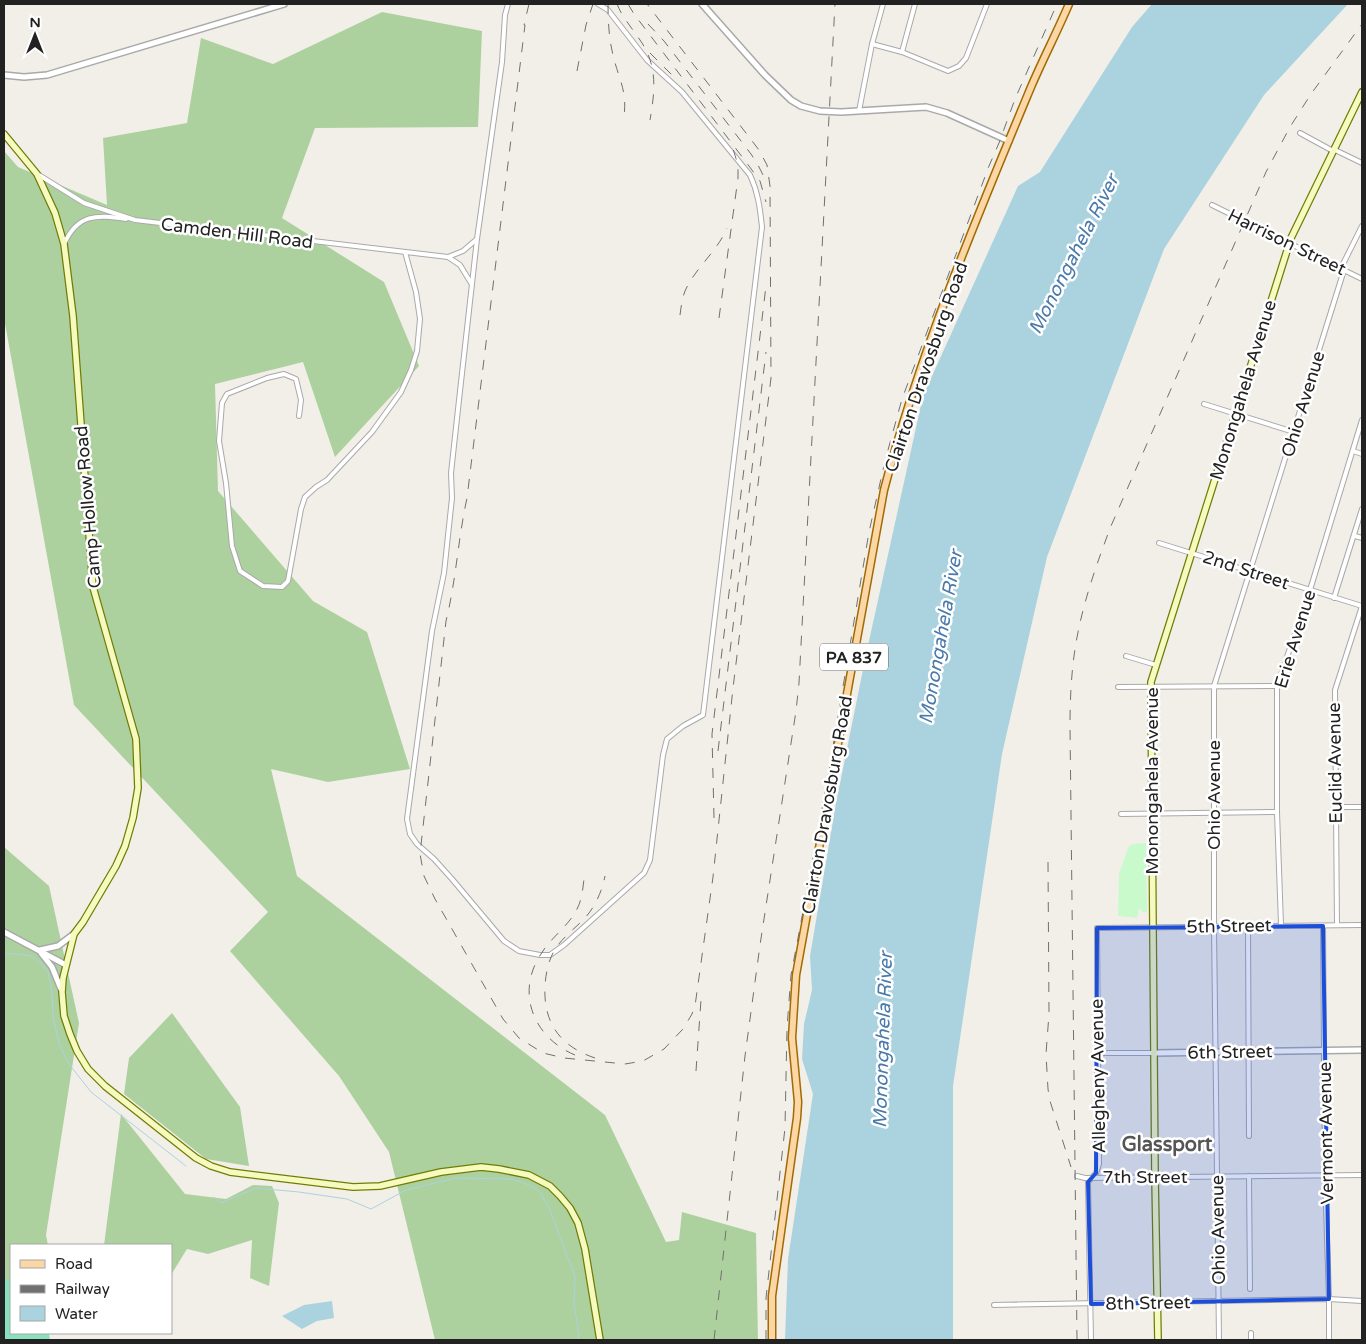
<svg xmlns="http://www.w3.org/2000/svg" width="1366" height="1344" viewBox="0 0 1366 1344" font-family="'Varela Round',sans-serif">
<rect width="100%" height="100%" fill="#f2efe9"/>
<!-- forest -->
<g fill="#add19e">
<polygon points="382,12 482,31 478,127 315,128 282,218 384,282 419,366 335,457 303,362 215,384 218,491 313,601 367,632 410,769 328,782 271,769 297,876 605,1115 666,1242 679,1240 682,1212 756,1233 758,1340 435,1340 389,1152 339,1076 230,951 268,912 74,705 4,318 4,151 18,167 107,205 103,138 187,123 201,38 273,64"/>
<polygon points="4,847 49,886 79,1023 46,1235 48,1245 11,1245 11,1298 4,1294"/>
<polygon points="172,1013 240,1107 249,1166 206,1159 124,1094 129,1058"/>
<polygon points="121,1114 185,1194 226,1199 253,1185 272,1186 279,1203 269,1286 250,1278 252,1240 208,1254 187,1249 171,1275 171,1245 104,1245"/>
</g>
<!-- park -->
<polygon fill="#c8facc" points="1146,843 1147,912 1143,912 1139,908 1137,918 1118,916 1119,874 1129,846 1134,844"/>
<!-- pitch -->
<polygon fill="#88e0be" points="4,1277 11,1283 11,1333 49,1333 50,1340 4,1340"/>
<!-- water -->
<g fill="#aad3df">
<polygon points="1152,4 1348,4 1264,95 1164,249 1047,557 1002,754 953,1086 953,1340 785,1340 788,1259 813,1094 802,1059 804,1024 812,990 810,956 836,803 867,650 923,396 1018,186 1040,172 1132,27"/>
<polygon points="332,1301 334,1318 317,1321 302,1329 282,1316 304,1305"/>
</g>
<g fill="none" stroke-linecap="round" stroke-linejoin="round">
<!-- stream -->
<g stroke="#aad3df" stroke-width="1">
<polyline points="4,953 31,956 41,963 48,972 52,991 53,1018 60,1046 69,1064 91,1092 186,1166"/>
<polyline points="214,1197 221,1203 256,1188 299,1192 347,1199 371,1209 406,1190 456,1178 512,1179 529,1185 540,1192 550,1210 575,1277 574,1304 579,1335 578,1340"/>
</g>
<!-- minor casing -->
<g stroke="#a9a9a9" stroke-width="6">
<g id="minor">
<path d="M508 4 505 15 502 62 477 239 459 400 451 473 452 498 444 573 432 631 407 819 410 834 417 844 434 859 452 879 504 941 519 951 540 955H550L564 945 644 873 650 860 663 755 667 739 683 726 703 715 762 227C760 208 758 192 750 175L682 92 647 60 608 10 598 4"/>
<polyline points="915,4 902,52 948,71 959,66 966,58 987,4"/>
<polyline points="872,44 902,52"/>
<polyline points="859,111 872,44 883,4"/>
<polyline points="1300,133 1333,151"/>
<polyline points="1333,149 1362,163"/>
<polyline points="39,175 84,203 135,220 448,257 460,265 471,283"/>
<polyline points="1212,205 1362,279"/>
<path d="M64 244C78 213 97 215 126 219"/>
<polyline points="448,257 463,251 477,239"/>
<polyline points="1341,268 1362,226"/>
<polyline points="1204,404 1294,432"/>
<polyline points="299,416 301,400 296,379 284,374 267,378 227,394 222,403 219,441 226,483 232,546 240,571 263,586 282,587 288,581 301,509 305,497 316,487 327,480 372,432 401,392 411,370 417,351 420,319 416,292 405,252"/>
<polyline points="1353,451 1362,454"/>
<polyline points="1355,536 1362,538"/>
<polyline points="1159,543 1362,606 1335,690 1337,925"/>
<polyline points="1334,598 1362,509"/>
<polyline points="1126,656 1156,665"/>
<polyline points="1118,687 1277,686"/>
<polyline points="1336,807 1362,807"/>
<polyline points="1121,814 1277,812"/>
<polyline points="1281,925 1277,812 1277,686 1310,590 1362,420"/>
<polyline points="1248,926 1249,1136"/>
<polyline points="1323,926 1325,1176 1329,1299 1329,1340"/>
<polyline points="1097,1053 1155,1053"/>
<polyline points="1077,1176 1085,1178 1362,1175"/>
<polyline points="1249,1176 1250,1289"/>
<polyline points="994,1305 1329,1299 1362,1301"/>
<polyline points="1251,1333 1251,1340"/>
<polyline points="1091,1340 1088,1182 1096,1173 1099,1164 1097,928 1362,925"/>
<polyline points="1219,1340 1214,927 1214,686 1344,270"/>
</g>
</g>
<!-- tertiary casing -->
<g stroke="#a9a9a9" stroke-width="8">
<g id="tertiary">
<polyline points="702,4 765,75 791,100 801,106 820,111 841,112 926,107 947,113 1009,141"/>
<polyline points="4,75 24,77 47,75 284,4"/>
<polyline points="4,932 66,965"/>
<polyline points="40,950 58,946 74,934"/>
<polyline points="41,953 52,967 61,989"/>
<polyline points="1155,1053 1362,1050"/>
</g>
</g>
<!-- secondary casing -->
<g stroke="#707d05" stroke-width="8">
<g id="secondary">
<polyline points="4,134 37,174 55,213 64,244 73,316 93,587 136,739 138,788 133,818 125,846 116,866 83,922 74,934 63,978 62,992 64,1016 70,1034 77,1051 88,1069 105,1086 196,1158 211,1166 230,1172 353,1187 380,1186 441,1172 481,1167 499,1169 529,1175 550,1186 560,1196 570,1208 578,1223 585,1249 600,1340"/>
<polyline points="1158,1340 1155,1177 1151,682 1291,238 1362,92"/>
</g>
</g>
<!-- primary casing -->
<g stroke="#a06b00" stroke-width="9">
<path id="primary" d="M772 1340V1296L797 1118 798 1102 792 1038 796 975 884 490C920 352 976 219 1031 87 1043 59 1057 32 1069 4"/>
</g>
<!-- minor -->
<use href="#minor" stroke="#fff" stroke-width="4"/>
<!-- tertiary -->
<use href="#tertiary" stroke="#fff" stroke-width="5"/>
<!-- secondary -->
<use href="#secondary" stroke="#f7fabf" stroke-width="5.5"/>
<!-- primary -->
<use href="#primary" stroke="#fcd6a4" stroke-width="6"/>
<!-- rail -->
<g stroke="#707070" stroke-width="1" stroke-dasharray="10 10" stroke-linecap="butt">
<path d="M529 4 524 25H525L467 498C458 539 456 581 446 621L420 854 424 876 435 899 503 1019 519 1038 543 1053 564 1058 625 1064 643 1061 664 1049 683 1029 692 1014 695 1006 713 877 733 688 771 378 770 186 767 165 759 150 647 4"/>
<path d="M608 4C608 22 609 41 614 59 620 82 627 91 624 117"/>
<path d="M617 4C622 17 632 28 640 40 658 66 655 91 650 120"/>
<polyline points="628,4 634,14 749,166 760,181 766,202"/>
<polyline points="648,24 664,41 751,154 758,165 764,177"/>
<polyline points="650,53 677,80"/>
<polyline points="577,71 586,25 593,4"/>
<path d="M680 315C681 307 682 299 685 291 695 268 717 252 727 228"/>
<polyline points="719,318 738,178 738,165 733,149"/>
<polyline points="718,751 766,352"/>
<polyline points="714,818 712,734 766,286"/>
<polyline points="1048,862 1049,1014 1046,1054 1048,1089 1050,1101 1071,1167"/>
<path d="M575 1055C534 1038 515 993 541 954 551 937 568 927 577 909 583 898 583 884 585 872"/>
<path d="M595 1058C559 1046 543 1022 545 985 546 973 548 962 554 951 561 939 573 930 583 920 594 909 602 892 605 876"/>
<polyline points="696,1071 701,1000"/>
<polyline points="714,1340 745,1056 760,945 796,711 799,683 835,4"/>
<polyline points="766,1340 766,1298 785,1128 787,1028 791,975 823,806 869,532 885,461 902,399 989,166 999,143 1015,99 1057,4"/>
<path d="M1077 1340 1070 726C1070 702 1071 679 1074 656 1080 611 1095 568 1111 526L1266 172 1290 127 1311 94 1362 24"/>
</g>
</g>
<!-- marked area -->
<path fill="#1d4ed8" fill-opacity="0.2" stroke="#1d4ed8" stroke-width="4" stroke-linejoin="round" d="M1323 926 1329 1299 1091 1304 1088 1182 1096 1173 1097 928Z"/>
<g text-anchor="middle" stroke-width="5" stroke-linejoin="round" paint-order="stroke">
<!-- shield labels -->
<rect fill="#fff" stroke="#646464" stroke-width="1" x="820" y="643.5" width="68" height="27" rx="4"/>
<g font-size="16" font-weight="bold" fill="#222">
<text x="854" y="663">PA 837</text>
</g>
<!-- street labels -->
<g font-size="18" fill="#222" stroke="#fff">
<text transform="translate(237 233) rotate(7)" y="6">Camden Hill Road</text>
<text transform="translate(1287 242) rotate(26)" y="6">Harrison Street</text>
<text transform="translate(926 367) rotate(-71)" y="6">Clairton Dravosburg Road</text>
<text transform="translate(1243 390) rotate(-73)" y="6">Monongahela Avenue</text>
<text transform="translate(1303 404) rotate(-73)" y="6">Ohio Avenue</text>
<text transform="translate(88 507) rotate(-95)" y="6">Camp Hollow Road</text>
<text transform="translate(1246 570) rotate(18)" y="6">2nd Street</text>
<text transform="translate(1295 639) rotate(-73)" y="6">Erie Avenue</text>
<text transform="translate(1335 763) rotate(-91)" y="6">Euclid Avenue</text>
<text transform="translate(1152 781) rotate(-90)" y="6">Monongahela Avenue</text>
<text transform="translate(1214 795) rotate(-90)" y="6">Ohio Avenue</text>
<text transform="translate(827 805) rotate(-80)" y="6">Clairton Dravosburg Road</text>
<text transform="translate(1229 926) rotate(-1)" y="6">5th Street</text>
<text transform="translate(1230 1052) rotate(-1)" y="6">6th Street</text>
<text transform="translate(1098 1076) rotate(-91)" y="6">Allegheny Avenue</text>
<text transform="translate(1326 1133) rotate(-91)" y="6">Vermont Avenue</text>
<text x="1145" y="1183">7th Street</text>
<text transform="translate(1218 1230) rotate(-91)" y="6">Ohio Avenue</text>
<text transform="translate(1148 1303) rotate(-1)" y="6">8th Street</text>
</g>
<!-- water labels -->
<g font-size="19" font-style="italic" fill="#4a7aab" stroke="#fff">
<text transform="translate(1073 254) rotate(-63)" y="7">Monongahela River</text>
<text transform="translate(940 637) rotate(-80)" y="7">Monongahela River</text>
<text transform="translate(882 1040) rotate(-88)" y="7">Monongahela River</text>
</g>
<!-- quarter labels -->
<g font-size="20" font-weight="bold" fill="#555" stroke="#fff">
<text x="1167" y="1151">Glassport</text>
</g>
</g>
<!-- border -->
<rect width="1366" height="1344" fill="none" stroke="#222222" stroke-width="10"/>
<!-- legend -->
<rect x="10" y="1244" width="162" height="90" fill="#ffffff" stroke="#a7a7a7"/>
<rect x="20" y="1260" width="25" height="8" fill="#fcd6a4" stroke="#a7a7a7"/>
<text x="55" y="1269" font-size="15" fill="#222222">Road</text>
<rect x="20" y="1285" width="25" height="8" fill="#707070" stroke="#a7a7a7"/>
<text x="55" y="1294" font-size="15" fill="#222222">Railway</text>
<rect x="20" y="1306" width="25" height="15" fill="#aad3df" stroke="#a7a7a7"/>
<text x="55" y="1319" font-size="15" fill="#222222">Water</text>
<!-- north arrow -->
<g transform="translate(35 35)" stroke="#ffffff" stroke-width="4" paint-order="stroke">
<path d="M0-4L9 19L0 12L-9 19Z" fill="#222222"/>
<text y="-8" font-size="14" font-weight="bold" text-anchor="middle" fill="#222222">N</text>
</g>
</svg>
